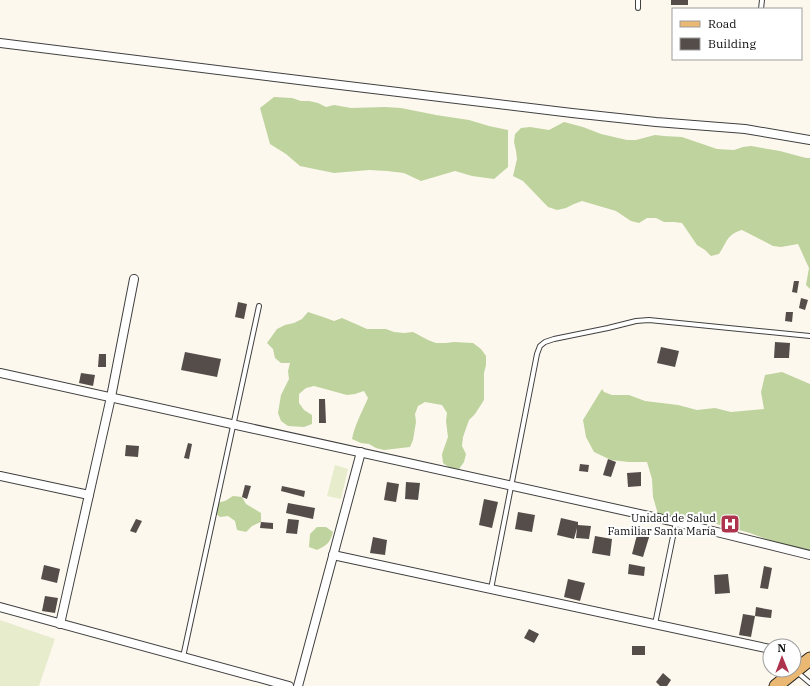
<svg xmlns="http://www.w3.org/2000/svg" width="810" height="686" viewBox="0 0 810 686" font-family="'IBM Plex Serif',serif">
<rect width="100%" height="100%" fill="#fdf8ee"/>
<!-- forest -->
<g fill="#bed39d">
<polygon points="274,97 292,98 301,101 309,101 318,103 326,107 334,105 351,108 385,107 401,108 436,115 469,120 489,126 508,130 508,167 494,179 472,176 455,171 421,181 404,173 387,171 369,170 334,173 300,166 286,154 270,144 260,108"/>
<path d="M564 122 583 127 601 134 627 140H636L655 135 664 136 682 137 717 149 734 150 743 147 751 146 780 151 806 158H810V289L806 285 809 268C805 260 802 252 798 244L781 247 773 246 742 230C727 234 727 242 719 254L711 256 705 250 697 245 682 223 674 222H664L656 218H647L639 223 631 221 616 211 582 201 574 204 566 208 557 210 548 207 523 181 513 176 517 159 516 151 514 142 515 134 521 128 530 127 549 130Z"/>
<path d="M308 312 326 318 334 321 342 318 367 329H386L394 332 404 333 413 332 428 340 436 343H446L454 342 473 343 481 349 486 356V365L484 373V400L475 414 469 420 463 437 462 446 466 454 464 462 459 469 450 468 443 463 442 454 448 437 446 421 447 413 442 405 425 402 418 406 415 414 416 422 413 440 410 447 384 450 376 448 369 444 361 443 352 439C355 424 362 412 368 398L364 391 355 394 347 395 314 386 306 388 299 394V403L304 410 312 415V424L304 427 288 426 281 421 278 413 281 395 289 379 288 371 290 363H281L275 358 273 349 267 343 277 329 285 325 294 323 302 319Z"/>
<polygon points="782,372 810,384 810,551 787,547 750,533 713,523 696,522 679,516 658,514 653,497 652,479 647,462 629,462 611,460 594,452 586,437 583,420 602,389 604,392 612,395 629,395 645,401 678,405 697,410 715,408 731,412 764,409 761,392 765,375"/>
<polygon points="233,496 242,497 246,504 261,513 261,522 252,526 246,532 237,530 235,521 228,516 220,517 213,511 216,503 225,501"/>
<path d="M317 527H326L333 532C330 543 327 545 317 550L309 547 310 534Z"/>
</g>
<!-- pitch -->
<g fill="#e7eccc">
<polygon points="335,465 348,469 341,499 327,496"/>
<polygon points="0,620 55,639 39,686 0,686"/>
</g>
<!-- building -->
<g fill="#544d4a">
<rect x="671" y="0" width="17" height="5"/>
<polygon points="794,281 799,281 797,293 792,292"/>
<polygon points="801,298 808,300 805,310 799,308"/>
<polygon points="238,302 247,304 244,319 235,317"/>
<polygon points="786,312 793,312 792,322 785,321"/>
<polygon points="775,342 790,343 789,358 774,358"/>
<polygon points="661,347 679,351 675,367 657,363"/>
<polygon points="185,352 221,359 217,377 181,370"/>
<polygon points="99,354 106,354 106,367 98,367"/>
<polygon points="81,373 95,375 93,386 79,383"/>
<polygon points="319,399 325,399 326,423 319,423"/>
<polygon points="188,443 192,444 189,459 184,458"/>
<polygon points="126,445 139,446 138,457 125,456"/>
<polygon points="608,459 616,462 611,477 603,475"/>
<polygon points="580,464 589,465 588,472 579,471"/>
<polygon points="641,472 641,486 628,487 627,473"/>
<polygon points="387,482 399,484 396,502 384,500"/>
<polygon points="406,482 420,483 418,500 405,499"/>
<polygon points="245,485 251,486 247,499 242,497"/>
<polygon points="282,486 305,491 304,497 281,491"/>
<polygon points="484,499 498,502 492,528 479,525"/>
<polygon points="288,503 315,508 313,519 286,513"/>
<polygon points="518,512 535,515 532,532 515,529"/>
<polygon points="561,518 578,522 578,525 591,526 589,539 576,538 577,528 574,539 557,535"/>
<polygon points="136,519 142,521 136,533 130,531"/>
<polygon points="288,519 299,520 297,534 286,533"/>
<polygon points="261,522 273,523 273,529 260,528"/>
<polygon points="638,531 650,534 643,557 632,554"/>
<polygon points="595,536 612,539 610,556 592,553"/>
<polygon points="373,537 387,540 385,555 370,553"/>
<polygon points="629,564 645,567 644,576 628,574"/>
<polygon points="44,565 60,569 57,583 41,579"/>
<polygon points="764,566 772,568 768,589 760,588"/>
<polygon points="728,574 730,593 715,594 714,575"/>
<polygon points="568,579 585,583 580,601 564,597"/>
<polygon points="45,596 58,598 55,613 42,611"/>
<polygon points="756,607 772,610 771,618 755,616"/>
<polygon points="743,614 755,616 751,637 739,635"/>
<polygon points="529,629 539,634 534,643 524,638"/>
<rect x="632" y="646" width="13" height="9"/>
<polygon points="663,673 671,680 667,686 660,686 656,682"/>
</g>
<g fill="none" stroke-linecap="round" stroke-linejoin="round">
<!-- service casing -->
<g stroke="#404040" stroke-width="6">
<g id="service">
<polyline points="638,8 638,0"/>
<polyline points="761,9 762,0"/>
<polyline points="491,589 537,354 540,346 545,342 554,339 608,328 636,321 649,320 810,336"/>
<polyline points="655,624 676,522"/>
<polyline points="183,657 259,306"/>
<polyline points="797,672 810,683"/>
</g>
</g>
<!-- minor casing -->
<g stroke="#404040" stroke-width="10">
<g id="minor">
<polyline points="0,43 315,82 572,113 656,122 745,129 810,140"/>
<polyline points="0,373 676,522 810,555"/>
<polyline points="0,476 89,495"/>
<polyline points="333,555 770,649"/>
<polyline points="0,607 289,686"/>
<polyline points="60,624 111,397 134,279"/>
<polyline points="298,686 361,452"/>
</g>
</g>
<!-- primary casing -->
<g stroke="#1e1e1e" stroke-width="15">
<polyline id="primary" points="776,686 810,659"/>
</g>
<!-- service -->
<use href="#service" stroke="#fff" stroke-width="4"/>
<!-- minor -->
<use href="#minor" stroke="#fff" stroke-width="8"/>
<!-- primary -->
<use href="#primary" stroke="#eab872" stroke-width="13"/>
</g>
<!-- icons -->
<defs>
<g id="hospital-square" transform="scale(1)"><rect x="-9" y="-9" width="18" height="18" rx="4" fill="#ae344e" stroke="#fff"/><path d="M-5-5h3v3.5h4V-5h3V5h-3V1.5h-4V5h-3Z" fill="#fff"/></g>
</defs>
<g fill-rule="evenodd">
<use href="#hospital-square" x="730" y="524"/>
</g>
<g text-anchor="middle" stroke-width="4" stroke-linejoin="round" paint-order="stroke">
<!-- poi labels -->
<g font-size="11" fill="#0d0d0d" stroke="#fff" text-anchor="end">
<text x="716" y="522">Unidad de Salud<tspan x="716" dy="13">Familiar Santa María</tspan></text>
</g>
</g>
<!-- legend -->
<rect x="672" y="8" width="130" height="52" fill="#ffffff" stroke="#9e9e9e"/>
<rect x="680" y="21" width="20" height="6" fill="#eab872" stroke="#9e9e9e"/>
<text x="708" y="28" font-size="12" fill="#0d0d0d">Road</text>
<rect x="680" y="38" width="20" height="12" fill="#544d4a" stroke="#9e9e9e"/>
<text x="708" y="48" font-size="12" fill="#0d0d0d">Building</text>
<!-- north arrow -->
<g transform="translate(782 658) rotate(359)"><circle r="19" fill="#ffffff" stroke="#9e9e9e"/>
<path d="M0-3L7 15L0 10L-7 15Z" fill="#ae344e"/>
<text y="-6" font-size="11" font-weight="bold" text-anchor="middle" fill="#0d0d0d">N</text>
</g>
</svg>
